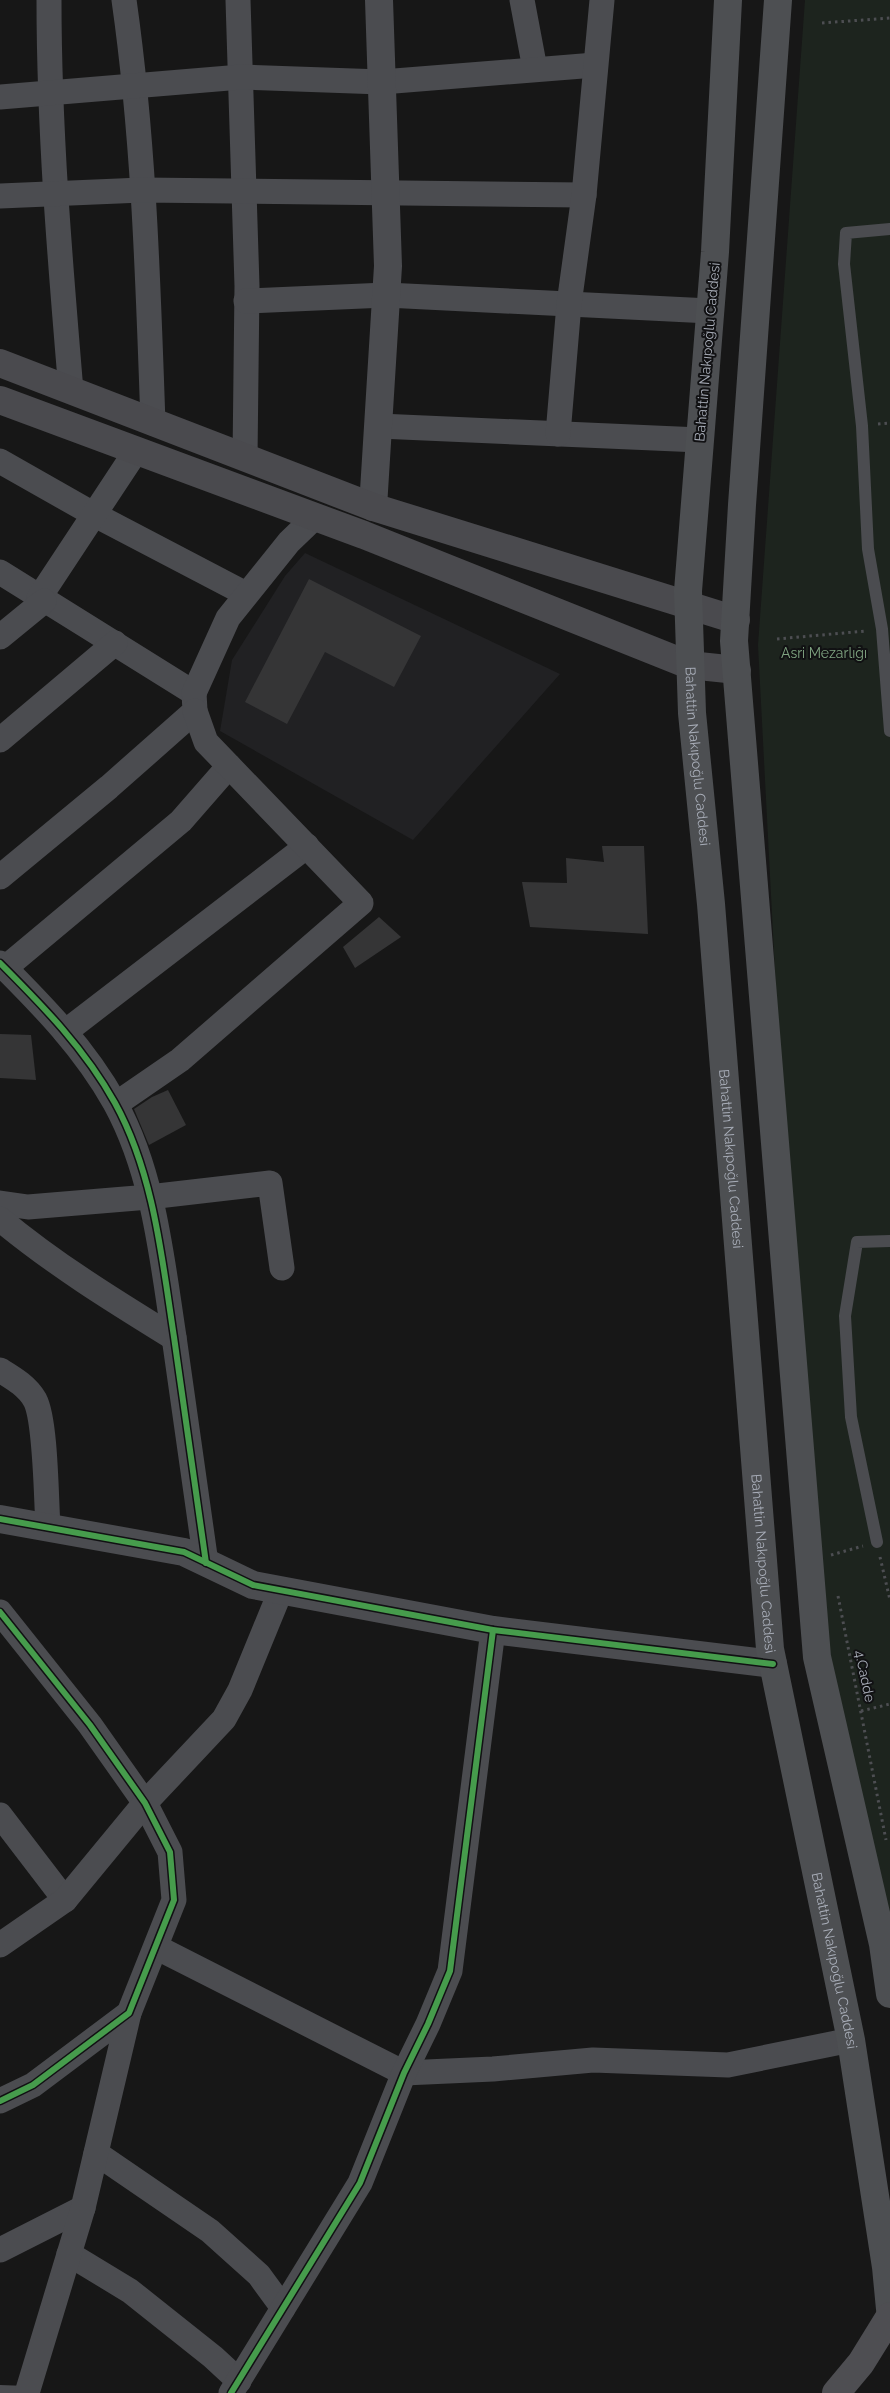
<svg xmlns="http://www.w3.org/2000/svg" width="890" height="2393" viewBox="0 0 890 2393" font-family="Raleway,sans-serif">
<rect width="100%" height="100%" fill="#171717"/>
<!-- built -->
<polygon fill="#212123" points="305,553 560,674 413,840 220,731 232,660 285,576"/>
<!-- green -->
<polygon fill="#1d241e" points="805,0 890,0 890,1967 823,1641 784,1144 758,645"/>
<!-- building -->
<g fill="#353536">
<polygon points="309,579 421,636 394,687 325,652 287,724 245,702"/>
<polygon points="602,846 644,846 648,934 530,927 522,882 567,883 566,858 604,862"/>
<polygon points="379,917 401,937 355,968 343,947"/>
<polygon points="0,1034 31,1035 36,1080 0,1078"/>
<polygon points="168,1090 186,1125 149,1145 134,1109 152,1097"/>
</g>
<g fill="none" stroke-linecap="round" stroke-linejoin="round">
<!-- path -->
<g stroke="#4d4e52" stroke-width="3" stroke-dasharray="2.5 4" stroke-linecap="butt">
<polyline points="822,23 890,18"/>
<polyline points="878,424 890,423"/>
<polyline points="777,639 866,631"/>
<polyline points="831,1555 863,1546"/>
<polyline points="880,1557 890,1600"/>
<polyline points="838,1596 886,1840"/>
<polyline points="861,1711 890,1704"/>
</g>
<!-- service -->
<g stroke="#4b4c50" stroke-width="12">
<polyline points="890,229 846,233 844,264 862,426 868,549 882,629 890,731"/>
<polyline points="877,1542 851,1417 845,1316 857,1242 890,1241"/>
<polyline points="0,2391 27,2392"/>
</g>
<!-- minor -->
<g stroke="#4b4c50" stroke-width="25">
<path d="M49 0C49 131 60 260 71 391"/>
<path d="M124 0C144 140 148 281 153 423"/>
<polyline points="238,0 247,286 245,458"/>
<polyline points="522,0 535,69"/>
<polyline points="0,97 241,77 382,82 595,65"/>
<polyline points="0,196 142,190 584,195"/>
<polyline points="246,301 386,295 710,311"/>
<polyline points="379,426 700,440"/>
<polyline points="558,434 569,304 584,195 602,0"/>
<polyline points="0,461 95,515 246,594"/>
<polyline points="0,572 194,693 195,711 109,787 0,877"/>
<polyline points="39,598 136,451"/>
<polyline points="0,637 44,601"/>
<polyline points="194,693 228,618 289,542 315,517"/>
<polyline points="0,740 115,643"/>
<path d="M0 963C43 1006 85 1049 115 1103 154 1174 162 1259 174 1337 184 1412 195 1487 206 1563"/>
<polyline points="5,968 181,821 229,766"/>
<polyline points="65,1032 307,846"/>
<polyline points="116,1104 180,1060 361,903 206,742 195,711"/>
<polyline points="0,1203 28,1207 149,1197 270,1183 282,1268"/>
<path d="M0 1219C54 1264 114 1301 174 1338"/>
<path d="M0 1370C13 1378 27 1386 35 1400 46 1421 46 1499 48 1526"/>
<polyline points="0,1612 90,1725 145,1803 170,1852 174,1900 129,2013 33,2085 0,2101"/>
<polyline points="0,1815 65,1900"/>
<polyline points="0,1945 65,1900 145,1803 224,1719 240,1690 281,1590"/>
<polyline points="156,1947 404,2073 493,2069 593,2060 728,2065 851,2040"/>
<polyline points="96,2153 210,2231 259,2275 283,2308"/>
<polyline points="0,2250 83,2208"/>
<polyline points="69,2254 130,2291 213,2357 239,2381"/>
<polyline points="27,2393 83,2208 129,2013"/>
<polyline points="231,2393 360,2183 404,2073 428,2024 450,1971 493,1630"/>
</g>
<!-- tertiary -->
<g stroke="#4b4c50" stroke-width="28">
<polyline points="373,507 388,266 379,0"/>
<polyline points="0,1519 184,1552 253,1585 493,1630 773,1664"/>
</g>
<!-- secondary -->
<g stroke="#4a4a4e" stroke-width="28">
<polyline points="0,363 373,507 736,620"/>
<polyline points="0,400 364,535 689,665 737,670"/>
</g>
<!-- primary -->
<g stroke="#4d4f52" stroke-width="28">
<path id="s1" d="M728 0 715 252 688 591 692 713 711 904 770 1649 851 2040 886 2267 890 2309"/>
<polyline points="778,0 742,505 734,641 817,1657 883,1944 890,1994"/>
</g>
<!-- trunk -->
<polyline stroke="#4e4e52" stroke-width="28" points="836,2393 861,2363 890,2316"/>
<!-- cycleway casing -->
<g stroke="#111113" stroke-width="9">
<g id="cycleway">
<path d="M0 963C43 1006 85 1049 115 1103 154 1174 162 1259 174 1337 184 1412 195 1487 206 1563"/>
<polyline points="0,1519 184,1552 253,1585 493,1630 773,1664"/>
<polyline points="0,1612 90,1725 145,1803 170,1852 174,1900 129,2013 33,2085 0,2101"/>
<polyline points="231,2393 360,2183 404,2073 428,2024 450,1971 493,1630"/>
</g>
</g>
<!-- cycleway -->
<use href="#cycleway" stroke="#469c4c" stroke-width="6"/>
</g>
<g text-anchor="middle" stroke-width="4" stroke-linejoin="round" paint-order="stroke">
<!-- street labels -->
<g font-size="14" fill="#a8adb8" stroke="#111113">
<text transform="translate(707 352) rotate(-85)" y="5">Bahattin Nakıpoğlu Caddesi</text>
<text dy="5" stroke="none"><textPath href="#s1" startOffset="758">Bahattin Nakıpoğlu Caddesi</textPath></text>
<text dy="5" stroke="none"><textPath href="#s1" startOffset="1162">Bahattin Nakıpoğlu Caddesi</textPath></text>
<text dy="5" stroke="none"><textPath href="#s1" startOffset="1568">Bahattin Nakıpoğlu Caddesi</textPath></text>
<text transform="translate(865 1676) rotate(78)" y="5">4.Cadde</text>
<text dy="5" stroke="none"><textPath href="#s1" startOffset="1972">Bahattin Nakıpoğlu Caddesi</textPath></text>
</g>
<!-- park labels -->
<g font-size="14" fill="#7fa381" stroke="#111113">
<text x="824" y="658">Asri Mezarlığı</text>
</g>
</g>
</svg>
